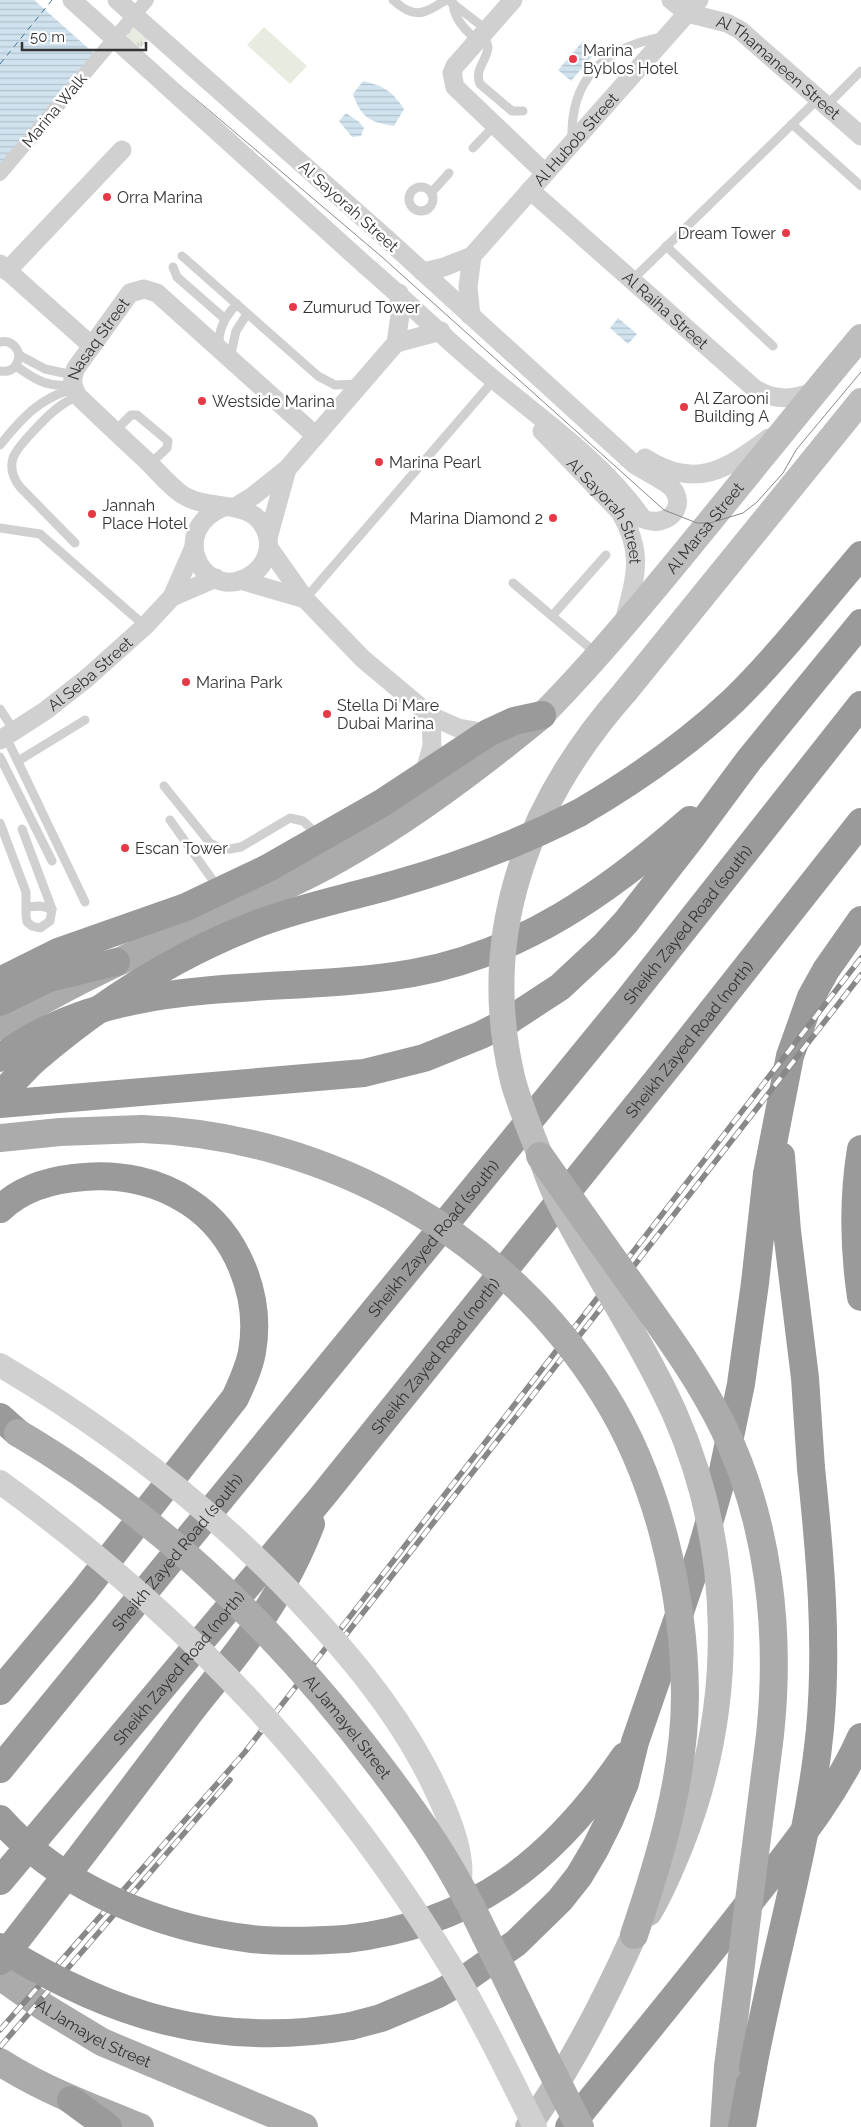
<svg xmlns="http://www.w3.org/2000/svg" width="861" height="2127" viewBox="0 0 861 2127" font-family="Raleway,sans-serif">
<defs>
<pattern id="park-tufts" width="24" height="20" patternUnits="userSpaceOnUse" patternTransform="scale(1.25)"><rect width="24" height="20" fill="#e6ecdf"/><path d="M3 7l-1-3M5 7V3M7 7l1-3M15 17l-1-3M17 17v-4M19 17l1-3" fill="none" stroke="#c6cbc0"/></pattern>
<pattern id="water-rules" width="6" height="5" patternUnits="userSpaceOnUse" patternTransform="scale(1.25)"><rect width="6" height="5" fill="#cfe2ee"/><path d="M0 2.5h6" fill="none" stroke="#b2c2cd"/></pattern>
</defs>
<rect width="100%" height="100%" fill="#fff"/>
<!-- green -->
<polygon fill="#e6ecdf" points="264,27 307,66 290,84 247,45"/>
<!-- park -->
<polygon fill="url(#park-tufts)" points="141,16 157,29 129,62 113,48"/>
<!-- water -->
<g fill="url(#water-rules)">
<polygon points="0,0 143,0 0,166"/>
<polygon points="583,41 596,52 571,81 558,70"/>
<path d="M363 81C384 86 392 91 404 109L394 126C370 122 361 118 353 94Z"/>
<polygon points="346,113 359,122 364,128 361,136 352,137 339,121"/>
<polygon points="618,318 637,334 628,344 610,328"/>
</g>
<!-- pier -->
<polygon fill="#fff" points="34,0 140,0 97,56"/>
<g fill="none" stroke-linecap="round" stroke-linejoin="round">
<!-- ferry -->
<polyline stroke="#3f7597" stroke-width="1" stroke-dasharray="6 5" stroke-linecap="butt" points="0,64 52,0"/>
<!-- service -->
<g stroke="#d0d0d0" stroke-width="9">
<path d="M393 0C415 20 423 14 446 0"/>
<polyline points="448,0 487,30"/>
<path d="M453 3C454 20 466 30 477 41"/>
<path d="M480 37 487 43 488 47C487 61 474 69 480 84L512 111H523"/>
<polyline points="827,105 861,71"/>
<polyline points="792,124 861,186"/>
<path d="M572 140C570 78 604 48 662 37"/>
<polyline points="473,148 495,125"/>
<circle cx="421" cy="199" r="12"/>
<polyline points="431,193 449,173"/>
<polyline points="666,246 773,346"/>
<polyline points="182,256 318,376 335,385 358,384"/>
<polyline points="173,267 177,277 225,319"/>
<polyline points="631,281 819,98"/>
<path d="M0 342C10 340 17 346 19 355 18 366 12 373 0 371"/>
<path d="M219 346C218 329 225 316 237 304"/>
<polyline points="19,355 45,369 73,375"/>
<polyline points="230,358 236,331 247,314"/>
<path d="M16 366C34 379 49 389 73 384"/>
<polyline points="115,431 131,415 137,415 168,441 167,448 150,464"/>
<path d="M0 445C21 419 40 397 74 389"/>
<polyline points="0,528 40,534 145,626"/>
<path d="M75 543 20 487C13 478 10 468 13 458 16 450 22 444 27 438 43 421 56 405 78 396"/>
<polyline points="513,583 597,654"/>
<polyline points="305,599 494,380"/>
<polyline points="552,616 606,555"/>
<polyline points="0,709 15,732"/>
<polyline points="6,737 85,902"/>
<polyline points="0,757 52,861"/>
<polyline points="18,761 85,720"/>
<polyline points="164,786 210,843 222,849 230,849 241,847 290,818 303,821 318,835"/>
<polyline points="170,820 219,889"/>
<polyline points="0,823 26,892 26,916 27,922 32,926 40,928 50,921 52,909 22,829"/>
<polyline points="27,907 40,906 52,909"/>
</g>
<!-- pedestrian -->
<polyline stroke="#d0d0d0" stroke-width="14" points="0,174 147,0"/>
<!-- minor -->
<g stroke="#d0d0d0" stroke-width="19">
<polyline points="513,0 455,66 452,73 455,87 545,173"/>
<path id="s1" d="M671 0 687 13 727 23 740 30 861 136"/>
<path id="s2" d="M530 190 755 389C775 401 794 400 815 391"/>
<polyline points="0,264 92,346"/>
<path d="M365 265C413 306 458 352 508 391 556 430 607 467 643 519 669 529 688 505 671 487 665 481 643 470 634 464L387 239"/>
<polyline points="7,271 122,150"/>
<path id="s3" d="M423 272 444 267 472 256 699 0"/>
<polyline points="471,316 468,287 472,256"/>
<polyline points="396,343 441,331"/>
<path id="s4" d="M542 431 620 512C645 555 635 577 624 622"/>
<path d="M645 458C697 490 725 470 769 438"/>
<path id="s5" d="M224 507C169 529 199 595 242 580 251 576 258 571 263 563 268 555 270 544 267 534 254 495 208 514 180 493 168 484 158 472 147 461 124 440 101 418 78 396 72 386 71 379 76 368L130 293 144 289 157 293 316 436"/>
<polyline points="235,507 253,496 287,469 396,343 400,315 399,293"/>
<polyline points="268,538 287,469"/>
<polyline points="269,548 305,599 363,659 431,716 458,728 488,733"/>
<polyline points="240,580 305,599"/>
<polyline points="172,597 216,578"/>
<path id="s6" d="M0 740 45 711 87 678 145 626 172 597 194 547"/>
<polyline points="424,775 432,746 431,716"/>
</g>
<!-- secondary -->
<g stroke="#bdbdbd" stroke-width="26">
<polyline points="625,692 861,401"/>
<path id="s7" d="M542 715C581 676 616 635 651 593 722 508 790 421 861 337"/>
<path d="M528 2127C571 2067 604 2002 634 1935"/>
</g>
<!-- primary -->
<g stroke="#ababab" stroke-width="28">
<path d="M0 1026C100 962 207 926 312 873 394 831 471 773 542 715"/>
<polyline points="0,1138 60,1132 142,1129"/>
<path id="s8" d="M0 1976 44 2007 102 2042 304 2127"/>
<path d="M0 2062C44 2090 92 2108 140 2127"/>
<polyline points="724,2127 728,2067"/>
</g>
<!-- motorway -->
<g stroke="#9a9a9a" stroke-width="28">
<path d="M579 813C634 781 686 745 733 701 779 656 819 604 861 555"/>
<polyline points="0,981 58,952 186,907 268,868 382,803 488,733 514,721 542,715"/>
<polyline points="0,1002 49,978 116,962"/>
<path d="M0 1058C117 969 277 997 413 973 521 954 609 891 690 820"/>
<polyline points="0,1095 32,1062"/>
<polyline points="0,1104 364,1073 424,1058 481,1035 508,1021 560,987 605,945 626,922 692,837 749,760 861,623"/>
<path d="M861 1149C853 1198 854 1249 861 1297"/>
<polyline points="781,1156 787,1231 805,1378 811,1468"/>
<path d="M0 1209C22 1188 54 1179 84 1177 120 1174 158 1181 189 1202 237 1233 262 1296 252 1352 249 1368 242 1383 235 1398L84 1591 0 1691"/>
<polyline points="0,1417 18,1433"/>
<path id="s9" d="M0 1769 628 1000 861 705"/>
<path id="s10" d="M0 1881 321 1498 670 1064 861 822"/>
<path d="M346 1939C475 1924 553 1861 625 1756"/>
<path d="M0 1961C62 1882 123 1801 184 1720 202 1696 222 1673 240 1649 269 1611 294 1568 311 1524"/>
<polyline points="351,2026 381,2018 438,1994 465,1979 516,1943 560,1900 579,1876 595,1849 609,1821 625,1783 635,1742 701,1551 720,1485 741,1384 755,1283 767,1174 790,1056 811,997 826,970 861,920"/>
<polyline points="71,2100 108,2127"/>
<path d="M569 2127C631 2050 695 1973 756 1894 795 1844 835 1796 861 1737"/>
<polyline points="742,2127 753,2067"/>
</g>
<!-- tram -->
<polyline stroke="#888" stroke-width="1" points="79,0 382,257 664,510 697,523 710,523 743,513 757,502 783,473 796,450 861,372"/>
<!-- rail casing -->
<g stroke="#888" stroke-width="5.5">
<g id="rail">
<polyline points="341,1641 861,975"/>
<polyline points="0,2030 245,1752 861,958"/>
<polyline points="0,2047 230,1780"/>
</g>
</g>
<!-- rail -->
<use href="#rail" stroke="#fff" stroke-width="4" stroke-dasharray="11" stroke-linecap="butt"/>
<!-- minor-bridge -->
<g stroke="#d0d0d0" stroke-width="19">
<polyline points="72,0 365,265"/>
<polyline points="117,0 387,239"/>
</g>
<!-- tertiary-bridge -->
<g stroke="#d0d0d0" stroke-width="24">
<path d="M0 1365C110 1430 210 1507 298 1600 345 1650 390 1703 423 1764 438 1792 457 1831 460 1863 461 1870 460 1878 460 1885"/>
<path d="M0 1482C189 1619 333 1772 454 1972 484 2022 509 2075 535 2127"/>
</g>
<!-- secondary-bridge -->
<path stroke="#bdbdbd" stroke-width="26" d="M625 692C528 802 477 934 513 1081 520 1106 530 1130 540 1155 545 1169 550 1184 557 1198 593 1271 640 1337 674 1412 734 1547 736 1704 682 1842 672 1867 662 1891 649 1913"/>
<!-- primary-bridge -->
<g stroke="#ababab" stroke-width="28">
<path d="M142 1129C329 1136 505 1235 604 1394 658 1480 684 1593 685 1694 685 1776 660 1858 634 1935"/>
<path d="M540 1156C574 1204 607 1251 641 1298 671 1340 701 1382 724 1429 769 1523 781 1632 770 1735L728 2067"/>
<path id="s11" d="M18 1433C159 1516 280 1634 379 1765 408 1803 437 1843 460 1886 475 1912 487 1940 501 1967 527 2021 553 2074 580 2127"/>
</g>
<!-- motorway-bridge -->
<g stroke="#9a9a9a" stroke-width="28">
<path d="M32 1062C99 1004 172 957 254 925 300 907 348 898 396 884 460 866 520 843 579 813"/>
<path d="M0 1819C62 1889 160 1928 252 1939 283 1942 315 1941 346 1939"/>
<path d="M0 1947C112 2017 219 2049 351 2026"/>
<path d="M753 2067C774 1954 809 1843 820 1729 828 1642 820 1554 811 1468"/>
</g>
</g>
<!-- markers -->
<g fill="#e63946" stroke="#fff" stroke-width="2">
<circle cx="573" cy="59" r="5"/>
<circle cx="107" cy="197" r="5"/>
<circle cx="786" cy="233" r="5"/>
<circle cx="293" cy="307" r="5"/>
<circle cx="202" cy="401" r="5"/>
<circle cx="684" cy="407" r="5"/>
<circle cx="379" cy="462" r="5"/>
<circle cx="92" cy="514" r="5"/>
<circle cx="553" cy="518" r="5"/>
<circle cx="186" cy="682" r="5"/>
<circle cx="327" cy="714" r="5"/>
<circle cx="125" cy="848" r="5"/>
</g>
<g text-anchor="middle" stroke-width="5" stroke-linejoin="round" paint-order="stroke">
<!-- poi labels -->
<g font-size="16" fill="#333" stroke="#fff" text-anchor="start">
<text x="583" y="56">Marina<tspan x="583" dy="18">Byblos Hotel</tspan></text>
<text x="117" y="203">Orra Marina</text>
<text x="776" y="239" text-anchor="end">Dream Tower</text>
<text x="303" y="313">Zumurud Tower</text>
<text x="694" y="404">Al Zarooni<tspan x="694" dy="18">Building A</tspan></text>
<text x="212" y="407">Westside Marina</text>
<text x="389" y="468">Marina Pearl</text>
<text x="102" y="511">Jannah<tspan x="102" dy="18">Place Hotel</tspan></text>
<text x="543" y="524" text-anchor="end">Marina Diamond 2</text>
<text x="196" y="688">Marina Park</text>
<text x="337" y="711">Stella Di Mare<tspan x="337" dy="18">Dubai Marina</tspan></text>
<text x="135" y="854">Escan Tower</text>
</g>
<!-- street labels -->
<g font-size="16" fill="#333" stroke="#fff">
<text dy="6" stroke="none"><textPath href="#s1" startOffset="129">Al Thamaneen Street</textPath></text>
<text transform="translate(54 110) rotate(-50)" y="6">Marina Walk</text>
<text dy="6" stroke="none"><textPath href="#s3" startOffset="208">Al Hubob Street</textPath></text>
<text transform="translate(349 206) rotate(42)" y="6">Al Sayorah Street</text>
<text dy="6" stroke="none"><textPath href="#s2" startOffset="181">Al Raiha Street</textPath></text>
<text dy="6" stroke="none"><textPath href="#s5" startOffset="486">Nasaq Street</textPath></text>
<text dy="6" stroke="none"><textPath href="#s4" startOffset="104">Al Sayorah Street</textPath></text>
<text dy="6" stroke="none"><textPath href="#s7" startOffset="248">Al Marsa Street</textPath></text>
<text dy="6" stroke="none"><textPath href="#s6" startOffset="112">Al Seba Street</textPath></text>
<text dy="6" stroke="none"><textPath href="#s9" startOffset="1089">Sheikh Zayed Road (south)</textPath></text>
<text dy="6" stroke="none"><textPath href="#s10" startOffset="1088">Sheikh Zayed Road (north)</textPath></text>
<text dy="6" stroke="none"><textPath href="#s9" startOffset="685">Sheikh Zayed Road (south)</textPath></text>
<text dy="6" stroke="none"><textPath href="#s10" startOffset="682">Sheikh Zayed Road (north)</textPath></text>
<text dy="6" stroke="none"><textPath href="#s9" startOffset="280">Sheikh Zayed Road (south)</textPath></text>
<text dy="6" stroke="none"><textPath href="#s10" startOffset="278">Sheikh Zayed Road (north)</textPath></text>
<text dy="6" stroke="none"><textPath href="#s11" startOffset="444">Al Jamayel Street</textPath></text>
<text dy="6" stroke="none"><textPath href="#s8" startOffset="110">Al Jamayel Street</textPath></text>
</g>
</g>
<!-- scale -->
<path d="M22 42v8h124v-8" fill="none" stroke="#333333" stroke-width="2.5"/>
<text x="30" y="42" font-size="15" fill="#333333" stroke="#ffffff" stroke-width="4" paint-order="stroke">50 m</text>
</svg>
